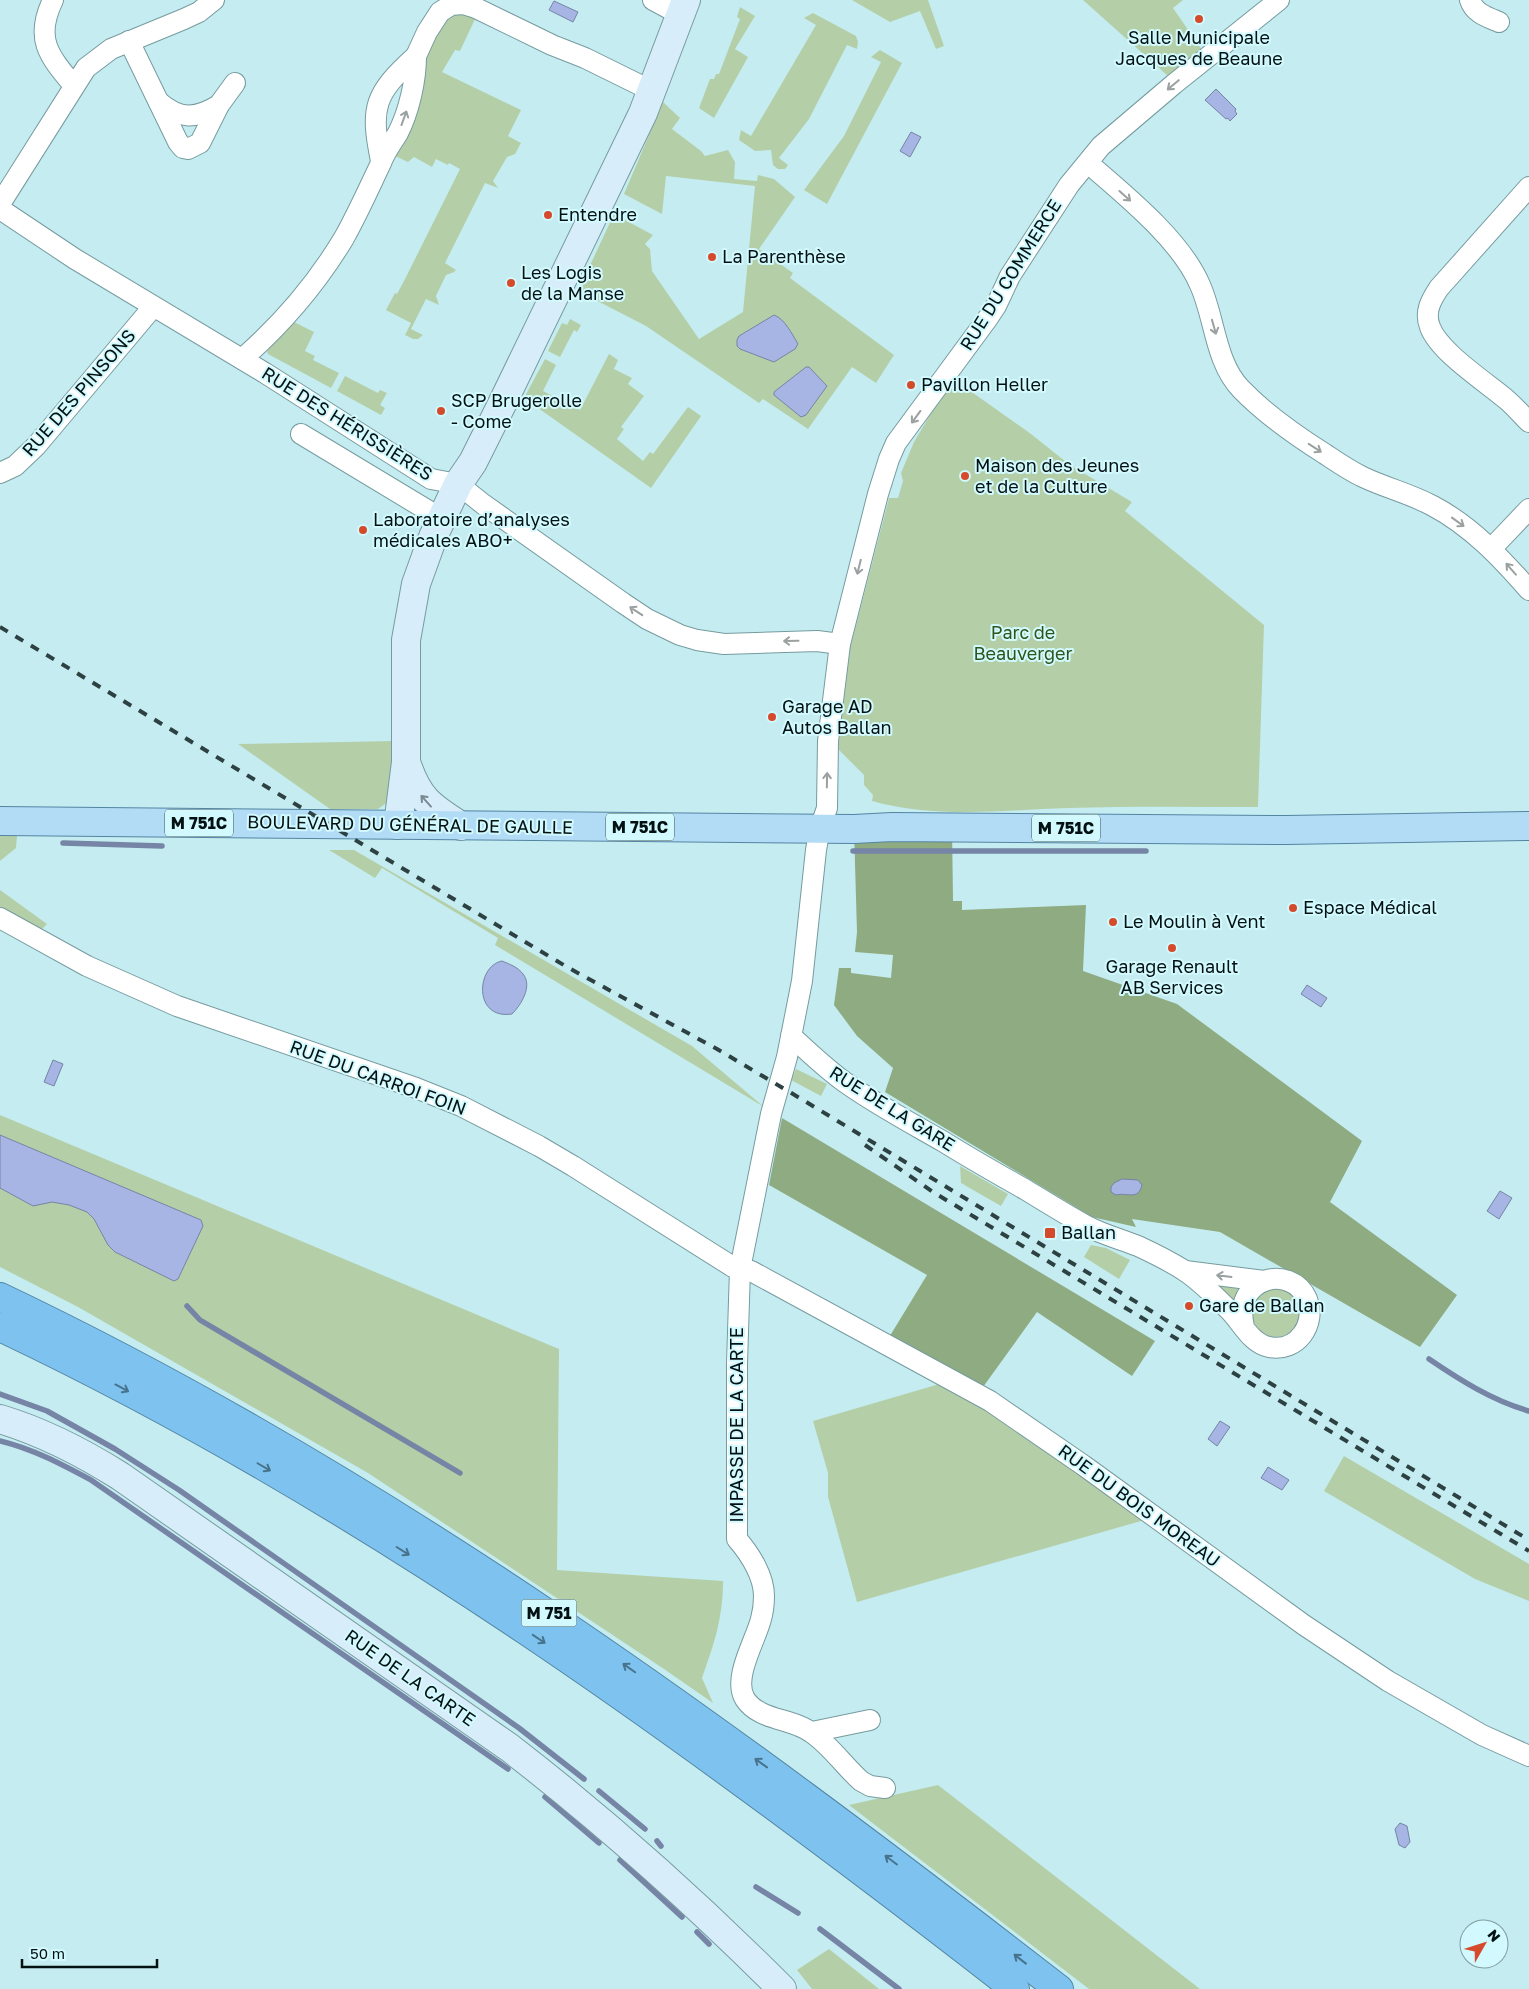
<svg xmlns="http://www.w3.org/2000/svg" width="1529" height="1989" viewBox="0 0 1529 1989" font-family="'Golos Text',sans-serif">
<rect width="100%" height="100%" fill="#c5edf1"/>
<!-- green -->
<g fill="#b4cfa8">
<polygon points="852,0 928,0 944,46 936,49 920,11 890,22"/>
<polygon points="1083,0 1183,0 1173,8 1202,50 1168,76"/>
<polygon points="740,7 755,16 735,49 748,57 714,118 699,108 710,79 714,79 716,74 719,74 740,19 737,17"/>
<path d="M461 13 476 17 460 51 455 50 442 72 521 110 508 136 521 143 515 154 507 157 493 181 498 188 485 183 445 263 456 270 454 272 446 275 436 296 439 305 426 299 411 329 423 335 418 339H413L405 335 411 323 386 310 395 293 397 294 405 279 460 169 449 163 448 165 436 159 432 167 414 157 408 162 395 156 433 39C440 26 446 16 461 13Z"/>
<polygon points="813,13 856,36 858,42 857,49 847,45 809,119 779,158 788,165 785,169 778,169 773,165 771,150 755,151 739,140 741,130 751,136 816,25 804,18"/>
<polygon points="880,50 902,63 827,204 804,190 844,136 881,62 871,57"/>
<polygon points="663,102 680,118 672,129 701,151 705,156 728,150 735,162 734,179 757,181 758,175 774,179 795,197 759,249 793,273 790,278 894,355 876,383 852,367 808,429 763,399 759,403 646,326 578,291 614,214 653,235 645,244 650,249 652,271 699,339 743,312 755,186 666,176 662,214 624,194"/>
<polygon points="570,319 581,325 577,332 574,330 560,357 548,351 562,323 567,325"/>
<polygon points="294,322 314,332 305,351 315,356 313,360 339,373 331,388 268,354 267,352 269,347"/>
<polygon points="609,354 618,360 614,369 632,378 628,384 644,396 621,427 624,429 617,439 643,461 650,452 653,454 688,407 701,416 651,488 524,398 545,359 556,365 543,391 580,410"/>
<polygon points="345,376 378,393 380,390 387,393 380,405 385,408 381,415 337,391"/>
<path d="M952 378 1031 434 1070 465 1132 502 1125 511 1264 625 1258 807C1195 807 1132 806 1069 808 1004 810 935 819 872 801L873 795 864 785V775L839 750 838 695 889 498H898L903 481 901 473 914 442Z"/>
<polygon points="394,741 391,800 378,809 330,809 238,744"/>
<polygon points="0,836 17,836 16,848 0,861"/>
<polygon points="329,850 354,850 692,1046 764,1107 495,945 498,938 382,868 375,878"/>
<polygon points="0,890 47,924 42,929 0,907"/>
<polygon points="796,1069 827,1084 821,1096 791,1080"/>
<path d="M0 1115 559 1349 557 1570 723 1581C723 1618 714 1644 702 1678L713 1703 664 1669 368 1473 78 1307 0 1267Z"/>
<polygon points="960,1166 1008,1194 1001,1206 961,1183"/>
<polygon points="1091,1245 1106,1248 1130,1260 1119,1279 1084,1257"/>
<polygon points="1202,1278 1245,1284 1235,1304"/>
<circle cx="1276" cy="1313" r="24"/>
<polygon points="953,1380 1155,1517 857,1602 828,1497 828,1473 813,1421"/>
<polygon points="1344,1456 1529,1564 1529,1601 1475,1579 1324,1491"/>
<polygon points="938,1785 1200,1989 1089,1989 849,1805"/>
<polygon points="829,1949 879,1989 812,1989 797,1970"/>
</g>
<!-- forest -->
<g fill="#8eab81">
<polygon points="952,827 953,901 962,901 962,910 1086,905 1083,971 1177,1004 1362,1141 1330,1202 1457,1295 1420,1347 1220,1232 1132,1219 1136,1227 1092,1217 885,1092 893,1068 857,1036 834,1005 839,968 851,968 851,973 891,978 893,955 855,952 857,932 854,829"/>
<polygon points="782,1118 1155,1341 1132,1376 1037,1312 978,1394 885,1344 927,1275 769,1185"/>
</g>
<!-- water -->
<g fill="#a7b5e4" stroke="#7684a5">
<polygon points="554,1 578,12 573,22 549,10"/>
<polygon points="1216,89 1236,109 1235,111 1237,114 1230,121 1228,118 1226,119 1205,100"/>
<polygon points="911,132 921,137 910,157 900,151"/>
<path d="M774 315C785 319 792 334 798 344L795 349 774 362 740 349 737 346V340L739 336Z"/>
<polygon points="806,367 809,367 827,386 806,415 801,417 774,395 774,392"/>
<path d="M502 961C509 964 518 967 523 974 533 986 521 1005 512 1014 473 1020 476 966 502 961Z"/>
<polygon points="1307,985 1327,998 1321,1007 1301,994"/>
<polygon points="53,1060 63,1064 54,1086 44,1082"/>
<polygon points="0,1135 201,1220 203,1226 178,1279 174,1281 115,1252 108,1245 94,1219 87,1212 69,1205 52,1202 33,1206 0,1188"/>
<path d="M1122 1179 1138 1180 1142 1185C1138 1201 1128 1192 1116 1195L1111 1192V1187L1114 1183Z"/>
<polygon points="1500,1191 1512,1198 1499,1219 1487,1211"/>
<polygon points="1220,1421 1230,1427 1217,1446 1208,1439"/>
<polygon points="1268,1467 1289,1480 1282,1490 1261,1478"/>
<polygon points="1400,1823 1407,1826 1410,1842 1405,1848 1399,1845 1395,1829"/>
</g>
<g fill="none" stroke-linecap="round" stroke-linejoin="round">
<!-- stream -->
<g stroke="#7684a5" stroke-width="5.5">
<polyline points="63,843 162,846"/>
<polyline points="853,851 1146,851"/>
<polyline points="187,1306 200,1320 460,1473"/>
<path d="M1429 1359C1460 1380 1493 1401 1529 1411"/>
<polyline points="0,1394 47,1411 115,1449 179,1490 519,1728 584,1779"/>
<path d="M0 1441C33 1449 61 1464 91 1480L508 1769"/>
<polyline points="599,1791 645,1829"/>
<polyline points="545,1797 599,1843"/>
<polyline points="657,1841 661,1846"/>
<polyline points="620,1860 682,1917"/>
<polyline points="756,1887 798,1913"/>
<polyline points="820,1929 899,1989"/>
<polyline points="697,1932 709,1944"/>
</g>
<!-- street casing -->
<g stroke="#769b9f" stroke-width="22">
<g id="street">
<path d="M53 0C34 39 49 56 74 86"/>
<polyline points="653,0 681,15"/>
<path d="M1470 0C1474 13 1487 17 1499 22"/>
<polyline points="129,41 178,142 183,148 188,149 200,143 219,105 235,83"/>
<polyline points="416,56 427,32 440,12 451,5 463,4 476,8 552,45 585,58 652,91"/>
<path d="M159 102C180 120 196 119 219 105"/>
<path d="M1088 163C1125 195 1181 240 1200 285 1215 318 1215 362 1241 389 1266 415 1295 435 1325 454 1337 462 1350 471 1363 477 1386 488 1411 494 1433 506 1471 526 1501 558 1529 590"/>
<path d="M1529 187 1439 288C1431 300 1424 312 1430 327 1439 352 1486 382 1507 400 1515 407 1522 415 1529 422"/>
<polyline points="0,204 86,68 111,49 184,19 199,12 214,0"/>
<polyline points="0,209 75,259 265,373 431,479 458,484 483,504 623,603 647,619 680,635 697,640 724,644 817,641 840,644"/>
<path d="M242 359C282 324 317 283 344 238 358 213 369 188 381 163 385 152 392 143 398 133 409 111 416 81 416 56 374 94 370 107 381 161"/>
<polyline points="301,434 442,519"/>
<polyline points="0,473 15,466 36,446 153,307"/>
<polyline points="1491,549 1529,509"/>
<polyline points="0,918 87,966 177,1006 416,1088 461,1106 539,1146 573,1166 733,1267 751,1271 990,1401 1083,1465 1304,1625 1388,1681 1482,1735 1529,1756"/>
<path d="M791 1036C809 1052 826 1069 846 1083 877 1105 911 1123 944 1142 971 1159 998 1174 1026 1190 1046 1202 1065 1214 1085 1225 1101 1234 1120 1239 1138 1246 1153 1253 1171 1262 1185 1271 1200 1281 1215 1296 1228 1309 1241 1321 1250 1343 1269 1347 1297 1353 1317 1324 1307 1299 1291 1263 1232 1277 1244 1327"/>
<polyline points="1185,1271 1264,1281"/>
<polyline points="812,1732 870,1720"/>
<path d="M885 1788 870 1786 861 1781C844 1766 831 1746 812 1733 793 1718 759 1721 745 1699 732 1678 756 1640 761 1619 763 1612 764 1603 764 1596 764 1576 750 1554 737 1539V1364L740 1269 771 1114 787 1057 802 981 816 850 820 828 827 808 828 741 840 644 878 494 889 459 896 443 988 318 996 306 1010 276 1069 185 1101 146 1174 84 1279 0"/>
</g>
</g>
<!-- secondary casing -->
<g stroke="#769b9f" stroke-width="30">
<g id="secondary">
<path d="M406 762C418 798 429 806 461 826"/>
<polyline points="398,825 406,762 406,640 416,584 433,537 458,484 473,462 502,404 643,113 686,0"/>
<path d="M0 1419C43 1432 82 1452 120 1476L510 1748C607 1823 695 1902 782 1989"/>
</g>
</g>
<!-- primary casing -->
<g stroke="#5385a2" stroke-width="30">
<polyline id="primary" points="0,821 854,829 892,827 1286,830 1529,826"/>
</g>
<!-- highway casing -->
<g stroke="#5385a2" stroke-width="30">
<g id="highway">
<path d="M0 1297C385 1480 723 1729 1059 1989"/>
<path d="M0 1327C366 1500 696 1741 1015 1989"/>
</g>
</g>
<!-- street -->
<use href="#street" stroke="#fff" stroke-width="20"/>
<!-- secondary -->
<use href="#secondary" stroke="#d8edfa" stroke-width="28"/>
<!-- primary -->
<use href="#primary" stroke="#b2dbf5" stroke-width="28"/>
<!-- highway -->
<use href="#highway" stroke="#7ec3ef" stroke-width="28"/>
<!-- rail -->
<g stroke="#2d4042" stroke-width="4" stroke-dasharray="9 9" stroke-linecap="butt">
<polyline points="0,627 567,967 717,1049 793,1094 1529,1540"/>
<polyline points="865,1145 933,1192 1529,1551"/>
</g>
</g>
<!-- one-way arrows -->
<defs><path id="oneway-shaft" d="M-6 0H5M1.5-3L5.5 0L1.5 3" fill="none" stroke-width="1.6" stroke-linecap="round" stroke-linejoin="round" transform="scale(1.25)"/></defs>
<g stroke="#9ba0a1">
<use href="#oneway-shaft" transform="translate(1173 85) rotate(140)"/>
<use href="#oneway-shaft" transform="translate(404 118) rotate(-70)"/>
<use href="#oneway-shaft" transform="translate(1125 196) rotate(42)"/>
<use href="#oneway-shaft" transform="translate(1214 327) rotate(74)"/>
<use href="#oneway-shaft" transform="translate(916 417) rotate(126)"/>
<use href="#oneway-shaft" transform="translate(1315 448) rotate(33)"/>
<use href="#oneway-shaft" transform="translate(1458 522) rotate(36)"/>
<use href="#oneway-shaft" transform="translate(859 567) rotate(104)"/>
<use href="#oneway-shaft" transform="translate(1511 569) rotate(-131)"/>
<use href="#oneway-shaft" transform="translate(636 611) rotate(-147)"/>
<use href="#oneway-shaft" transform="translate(791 641) rotate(179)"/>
<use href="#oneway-shaft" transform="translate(827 780) rotate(-89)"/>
<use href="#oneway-shaft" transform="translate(1224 1276) rotate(-173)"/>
</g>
<use stroke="#798a92" href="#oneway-shaft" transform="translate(426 801) rotate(-132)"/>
<g stroke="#47738c">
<use href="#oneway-shaft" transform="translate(122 1388) rotate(28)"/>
<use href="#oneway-shaft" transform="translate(264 1467) rotate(30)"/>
<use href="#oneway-shaft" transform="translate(403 1551) rotate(32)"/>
<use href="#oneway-shaft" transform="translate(539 1639) rotate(34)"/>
<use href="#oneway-shaft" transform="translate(629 1668) rotate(-145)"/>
<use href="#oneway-shaft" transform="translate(761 1763) rotate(-144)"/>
<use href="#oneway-shaft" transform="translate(891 1860) rotate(-143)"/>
<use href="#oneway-shaft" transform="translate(1020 1959) rotate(-142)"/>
</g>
<!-- markers -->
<g fill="#d54a2a" stroke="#d2fafe" stroke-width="2">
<circle cx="1199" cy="19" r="5"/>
<circle cx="548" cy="215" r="5"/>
<circle cx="712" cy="257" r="5"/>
<circle cx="511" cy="283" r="5"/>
<circle cx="911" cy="385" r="5"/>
<circle cx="441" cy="411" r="5"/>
<circle cx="965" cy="476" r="5"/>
<circle cx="363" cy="530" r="5"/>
<circle cx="772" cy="717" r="5"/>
<circle cx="1293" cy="908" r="5"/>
<circle cx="1113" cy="922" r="5"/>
<circle cx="1172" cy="948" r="5"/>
<rect x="1044" y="1227" width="12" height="12" rx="2.5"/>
<circle cx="1189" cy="1306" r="5"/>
</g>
<g text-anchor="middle" stroke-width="4" stroke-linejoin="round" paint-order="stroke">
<!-- shield labels -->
<g fill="#d2fafe" stroke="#42575a" stroke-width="1">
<rect x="165" y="809.5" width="68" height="27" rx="4"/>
<rect x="606" y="813.5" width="68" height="27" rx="4"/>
<rect x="1032" y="814.5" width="68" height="27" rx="4"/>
<rect x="521.5" y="1599.5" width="55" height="27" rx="4"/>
</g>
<g font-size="16" font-weight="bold" fill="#041113">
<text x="199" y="829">M 751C</text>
<text x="640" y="833">M 751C</text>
<text x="1066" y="834">M 751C</text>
<text x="549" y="1619">M 751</text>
</g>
<!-- poi labels -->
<g font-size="18" fill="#041113" stroke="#d2fafe" text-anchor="start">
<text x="1199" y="44" text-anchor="middle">Salle Municipale<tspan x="1199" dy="21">Jacques de Beaune</tspan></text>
<text x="558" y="221">Entendre</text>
<text x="722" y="263">La Parenthèse</text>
<text x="521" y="279">Les Logis<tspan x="521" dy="21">de la Manse</tspan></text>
<text x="921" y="391">Pavillon Heller</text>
<text x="451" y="407">SCP Brugerolle<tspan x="451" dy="21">- Come</tspan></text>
<text x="975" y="472">Maison des Jeunes<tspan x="975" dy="21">et de la Culture</tspan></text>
<text x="373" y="526">Laboratoire d’analyses<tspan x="373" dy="21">médicales ABO+</tspan></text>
<text x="782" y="713">Garage AD<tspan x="782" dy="21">Autos Ballan</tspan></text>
<text x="1303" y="914">Espace Médical</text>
<text x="1123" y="928">Le Moulin à Vent</text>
<text x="1172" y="973" text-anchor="middle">Garage Renault<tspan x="1172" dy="21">AB Services</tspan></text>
<text x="1061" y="1239">Ballan</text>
<text x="1199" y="1312">Gare de Ballan</text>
</g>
<!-- street labels -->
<g font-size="18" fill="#041113" stroke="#d2fafe">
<text transform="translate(1011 275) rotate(-58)" y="6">RUE DU COMMERCE</text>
<text transform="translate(79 393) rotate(-49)" y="6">RUE DES PINSONS</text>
<text transform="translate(347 424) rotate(32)" y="6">RUE DES HÉRISSIÈRES</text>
<text transform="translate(410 825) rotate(1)" y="6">BOULEVARD DU GÉNÉRAL DE GAULLE</text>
<text transform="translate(378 1078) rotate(20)" y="6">RUE DU CARROI FOIN</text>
<text transform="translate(892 1109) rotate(32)" y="6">RUE DE LA GARE</text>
<text transform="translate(737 1425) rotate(-90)" y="6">IMPASSE DE LA CARTE</text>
<text transform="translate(1139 1506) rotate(36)" y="6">RUE DU BOIS MOREAU</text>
<text transform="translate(410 1678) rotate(35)" y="6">RUE DE LA CARTE</text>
</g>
<!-- park labels -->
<g font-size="18" fill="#2e5419" stroke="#d2fafe">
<text x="1023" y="639">Parc de<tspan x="1023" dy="21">Beauverger</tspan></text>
</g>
</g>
<!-- north arrow -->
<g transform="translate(1484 1944) rotate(51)"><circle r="24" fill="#d2fafe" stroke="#809da0"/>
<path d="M0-4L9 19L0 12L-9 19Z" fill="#d54a2a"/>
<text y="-8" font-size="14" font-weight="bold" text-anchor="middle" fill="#041113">N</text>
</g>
<!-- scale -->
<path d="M22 1959v8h135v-8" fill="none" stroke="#041113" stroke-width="2.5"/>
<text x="30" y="1959" font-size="15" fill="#041113" stroke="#d2fafe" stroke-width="4" paint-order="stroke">50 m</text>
</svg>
